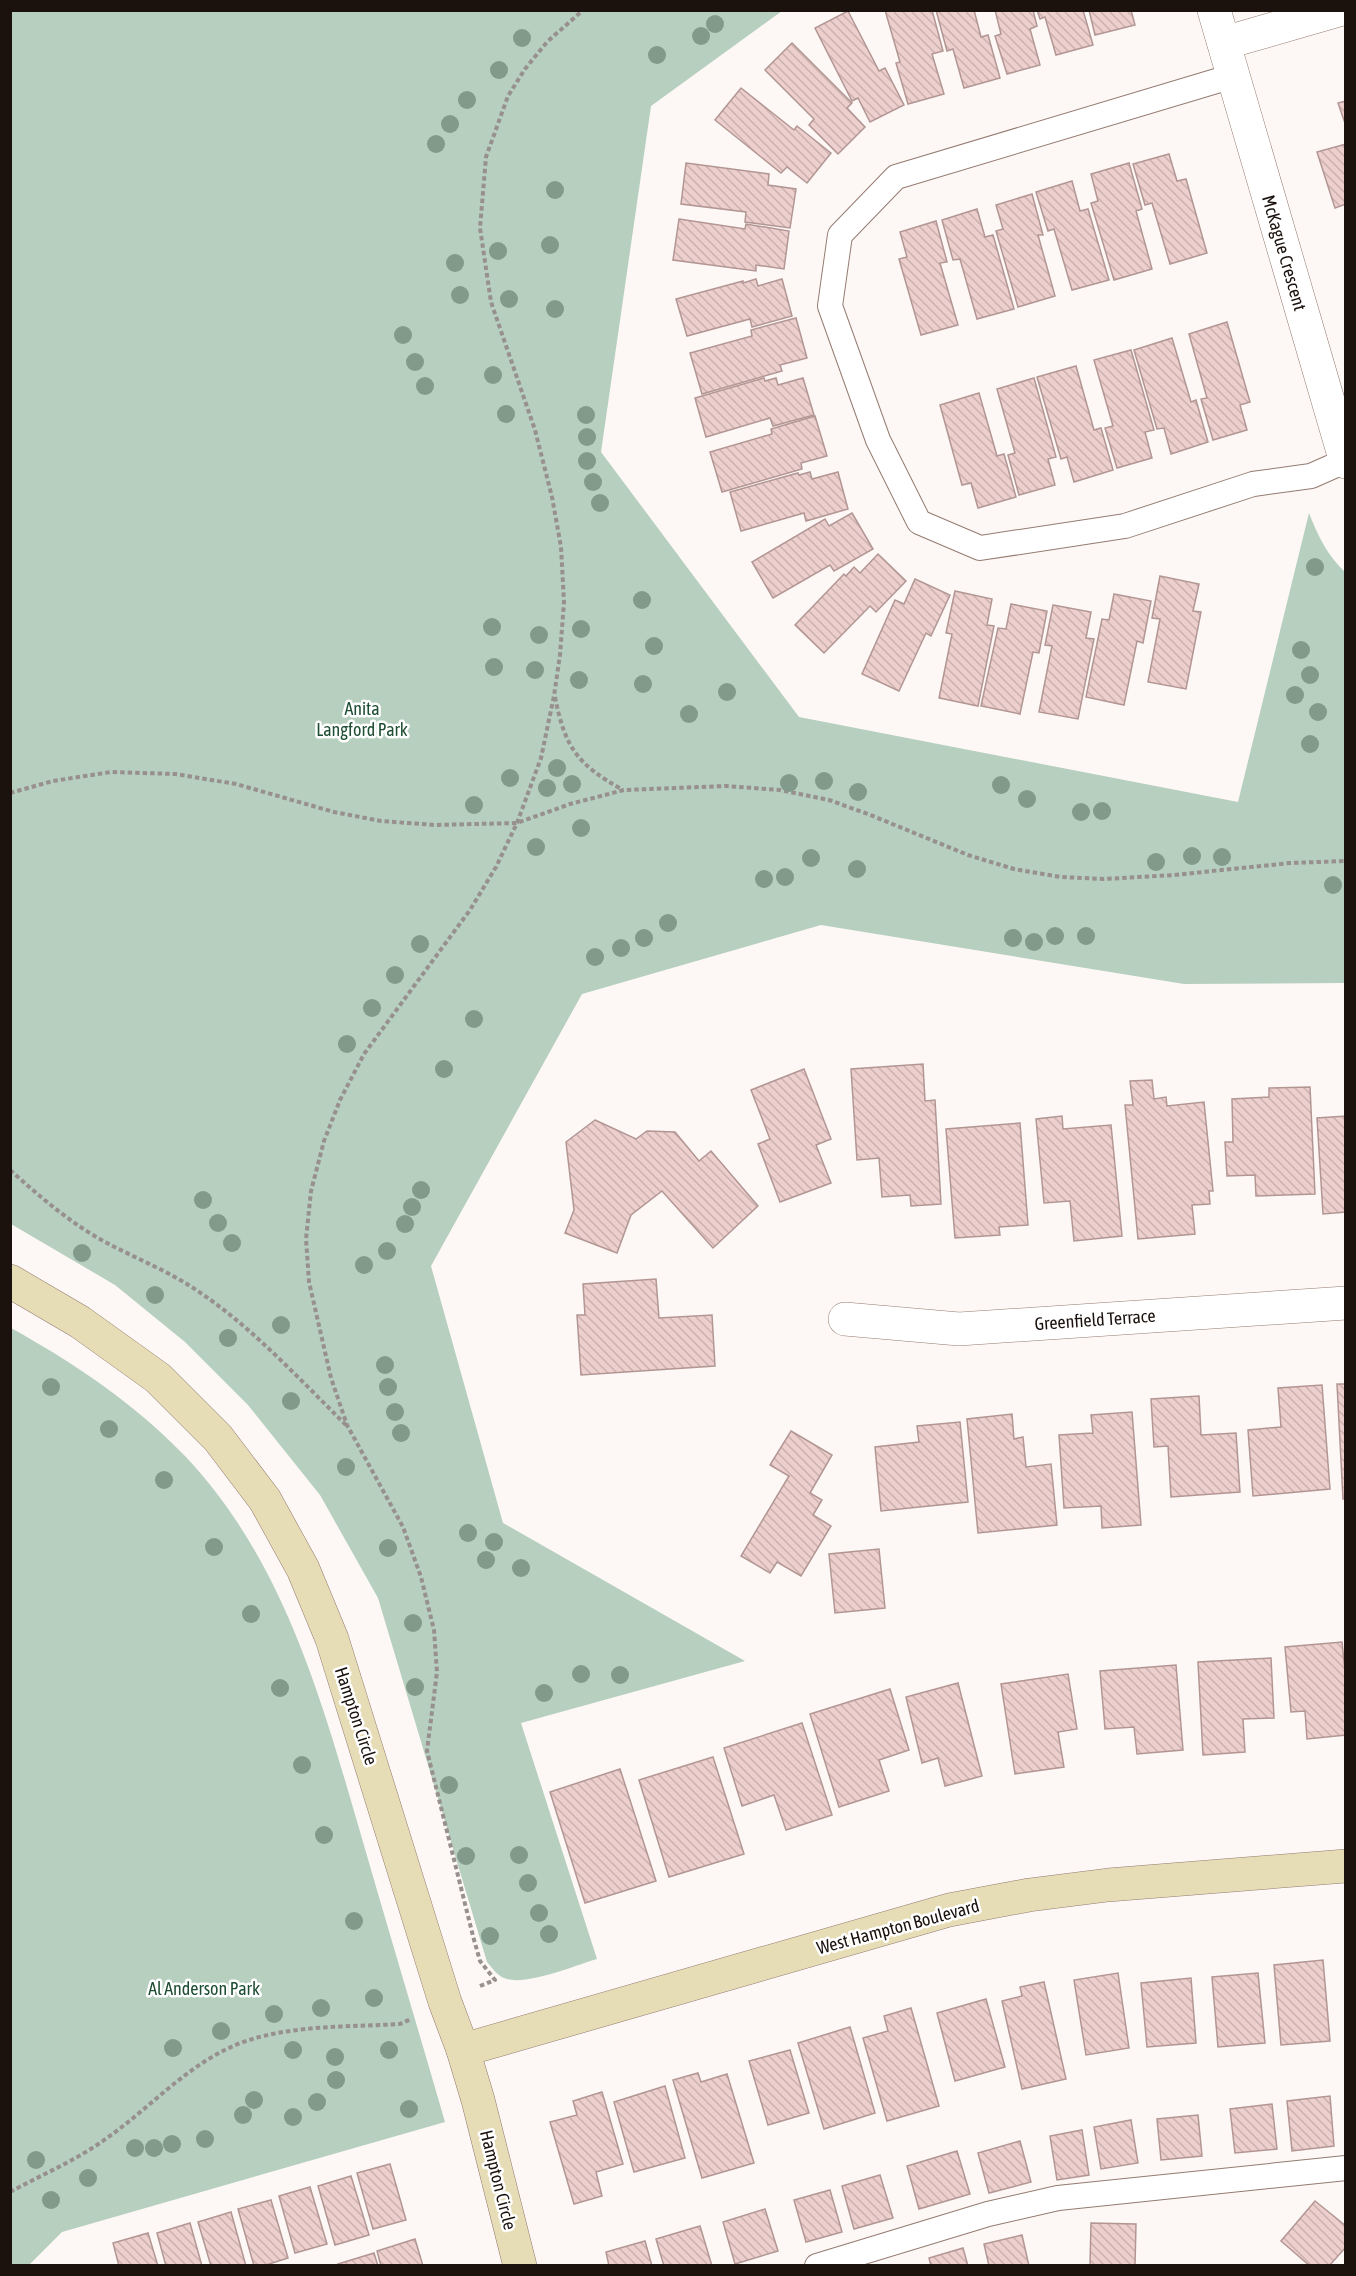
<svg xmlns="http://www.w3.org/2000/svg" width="1356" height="2276" viewBox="0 0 1356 2276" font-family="'Asap Condensed',sans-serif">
<defs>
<pattern id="building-back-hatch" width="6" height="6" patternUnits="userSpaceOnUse" patternTransform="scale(1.5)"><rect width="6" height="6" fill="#edcfcd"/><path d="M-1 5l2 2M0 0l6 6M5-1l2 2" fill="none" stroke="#cbb1af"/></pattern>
</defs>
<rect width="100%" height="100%" fill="#fdf8f5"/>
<!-- green -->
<g fill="#b6cfbe">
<path d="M11 10 782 11 651 106 601 452 799 717 1238 802 1309 513C1318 536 1327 555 1345 572V983L1184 984 821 925 582 994 431 1266 503 1523 745 1661 521 1723 597 1959C576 1965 524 1987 504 1978 497 1975 492 1968 487 1962L378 1598 320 1495 248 1405 185 1342 115 1285 11 1224Z"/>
<path d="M11 1328C74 1363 134 1403 185 1456 286 1563 323 1705 363 1842 390 1935 418 2029 445 2122L62 2232 28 2266 10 2265Z"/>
</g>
<!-- building -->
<g fill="url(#building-back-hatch)" stroke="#b29694" stroke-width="1.5">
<polygon points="885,10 932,10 943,51 932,54 944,94 908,104 896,63 900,62"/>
<polygon points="936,10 974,10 981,37 988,35 1000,78 964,88 953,49 947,51"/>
<polygon points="995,10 1033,10 1037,26 1030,29 1040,65 1007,74 995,36 1001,34"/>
<polygon points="1037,10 1083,10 1093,45 1056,55 1045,17 1040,19"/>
<polygon points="1089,10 1131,10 1135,25 1095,35"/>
<polygon points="848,11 879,71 885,68 904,105 870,122 858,98 852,101 815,28"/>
<polygon points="792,43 852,103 847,108 865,127 838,154 809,125 814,119 765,70"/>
<polygon points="741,88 794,130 797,126 831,153 807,183 787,167 781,173 715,120"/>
<polygon points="1346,101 1346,126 1338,103"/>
<polygon points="1346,144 1346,204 1335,208 1317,152"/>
<polygon points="1169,154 1177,181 1186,179 1207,253 1170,264 1152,203 1145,205 1133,164"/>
<polygon points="686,163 769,174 768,185 796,189 790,228 745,222 746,212 681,204"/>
<polygon points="1129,163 1142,209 1136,211 1152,269 1114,280 1091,203 1098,201 1091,174"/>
<polygon points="1072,181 1080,211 1088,209 1109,280 1072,290 1054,229 1048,231 1036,192"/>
<polygon points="1032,194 1043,235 1038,235 1055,296 1018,307 996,231 1003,229 996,205"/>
<polygon points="977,209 985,237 993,235 1014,309 977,319 960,259 953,260 942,220"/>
<polygon points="679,219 745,229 746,224 789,231 784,269 756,265 756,271 673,260"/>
<polygon points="936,221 947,262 940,263 958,325 921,335 899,259 907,257 900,232"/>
<polygon points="756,279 758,286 782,279 792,316 752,327 750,319 687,336 676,299 743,281 743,283"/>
<polygon points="796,318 807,358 780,365 782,371 702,394 690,353 752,336 751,330"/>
<polygon points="1227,322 1250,402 1240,405 1247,430 1213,440 1201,399 1207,398 1189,334"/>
<polygon points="1172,338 1191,402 1196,400 1208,442 1171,454 1164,428 1157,429 1134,350"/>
<polygon points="1131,350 1154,430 1145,432 1152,458 1117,468 1105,428 1113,426 1094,360"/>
<polygon points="1076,366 1094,430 1101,428 1113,470 1074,482 1067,457 1061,459 1037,377"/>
<polygon points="764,378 765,381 776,378 778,385 803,378 814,415 773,426 770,418 706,437 695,398"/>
<polygon points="1034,378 1056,457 1048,459 1055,485 1019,495 1008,455 1015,453 997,389"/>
<polygon points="979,393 997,456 1004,454 1016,497 978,508 971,483 962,485 940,405"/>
<polygon points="815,416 827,456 801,463 802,469 722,492 710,452 772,434 771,429"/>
<polygon points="810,472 812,479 838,472 848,509 806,521 804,513 741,531 730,492 798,473 799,475"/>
<polygon points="852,513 873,549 834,571 830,565 773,598 752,562 825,519 829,526"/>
<polygon points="878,554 906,581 876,612 870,606 824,653 795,625 844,574 846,576 854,567 860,573"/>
<polygon points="1160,576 1199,584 1193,611 1201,612 1186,689 1148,682 1160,619 1152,618"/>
<polygon points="915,579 950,595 931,636 926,633 899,691 862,674 895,600 904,604"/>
<polygon points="955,591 992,599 987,625 994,626 978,706 939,698 952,634 946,633"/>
<polygon points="1114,594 1151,601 1143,643 1137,641 1124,705 1086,697 1102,619 1109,620"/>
<polygon points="1011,604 1047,611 1039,653 1033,652 1020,714 981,706 998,628 1006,629"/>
<polygon points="1053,605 1091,612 1086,638 1094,639 1078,719 1039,712 1052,646 1045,645"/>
<polygon points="923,1064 925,1101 935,1100 941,1204 911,1206 910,1195 882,1197 879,1158 857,1160 851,1069"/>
<polygon points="804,1069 831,1139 816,1145 831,1183 780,1202 758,1144 770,1139 751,1090"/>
<polygon points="1152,1080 1154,1099 1166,1097 1167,1106 1204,1102 1213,1191 1209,1191 1210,1204 1192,1205 1195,1234 1138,1239 1125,1105 1133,1105 1130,1081"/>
<polygon points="1310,1087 1315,1194 1256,1196 1255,1175 1227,1176 1225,1142 1233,1142 1232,1099 1269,1097 1269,1088"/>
<polygon points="1062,1116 1063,1129 1111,1125 1122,1236 1074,1241 1070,1201 1044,1203 1036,1119"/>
<polygon points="1346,1116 1346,1212 1323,1214 1317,1118"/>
<polygon points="595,1120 636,1139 647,1131 675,1132 699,1161 711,1151 758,1206 713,1248 662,1191 631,1215 617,1253 565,1233 574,1210 566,1142"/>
<polygon points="1020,1123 1028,1225 999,1227 1000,1235 955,1238 946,1129"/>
<polygon points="656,1279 659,1318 712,1315 715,1366 581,1375 577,1315 585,1315 583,1284"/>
<polygon points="1337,1384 1346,1384 1346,1499 1343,1499"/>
<polygon points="1322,1385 1330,1489 1253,1496 1248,1430 1281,1427 1278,1388"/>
<polygon points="1199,1396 1201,1435 1236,1433 1240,1492 1171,1497 1168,1446 1154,1447 1151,1399"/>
<polygon points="1132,1412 1141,1525 1102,1528 1101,1506 1064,1508 1059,1435 1093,1433 1091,1415"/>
<polygon points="1012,1414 1014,1439 1023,1437 1026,1467 1051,1464 1057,1525 978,1533 967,1419"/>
<polygon points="960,1422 968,1502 881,1511 875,1447 919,1442 917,1426"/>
<polygon points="791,1431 832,1455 810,1493 822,1500 813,1515 831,1526 801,1576 777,1562 770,1573 741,1556 789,1476 770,1465"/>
<polygon points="879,1549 885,1608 835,1613 829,1554"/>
<polygon points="1342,1642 1346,1681 1346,1735 1307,1739 1305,1711 1291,1712 1285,1647"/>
<polygon points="1271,1658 1274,1718 1243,1719 1245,1752 1203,1755 1198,1662"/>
<polygon points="1176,1665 1183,1750 1137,1754 1134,1727 1105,1729 1100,1671"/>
<polygon points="1068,1674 1077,1729 1058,1732 1064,1767 1015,1774 1001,1684"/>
<polygon points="958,1683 982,1776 945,1786 938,1758 922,1763 906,1697"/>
<polygon points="890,1689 909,1750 879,1760 889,1791 839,1807 810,1714"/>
<polygon points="802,1723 832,1815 786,1830 774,1795 742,1806 724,1748"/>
<polygon points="713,1757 744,1854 669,1877 639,1780"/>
<polygon points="620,1769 656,1881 585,1903 550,1792"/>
<polygon points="1323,1960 1330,2041 1281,2045 1274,1965"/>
<polygon points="1118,1973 1129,2048 1086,2055 1074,1980"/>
<polygon points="1258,1973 1265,2043 1218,2047 1212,1977"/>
<polygon points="1191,1978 1196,2043 1147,2047 1141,1983"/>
<polygon points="1044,1982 1066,2079 1022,2089 1002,2001 1022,1996 1020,1987"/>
<polygon points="986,1999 1005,2067 955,2081 937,2013"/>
<polygon points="911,2008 939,2106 887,2121 863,2038 888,2031 884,2016"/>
<polygon points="850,2027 875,2113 824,2129 798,2043"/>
<polygon points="790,2050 809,2113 768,2125 749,2061"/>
<polygon points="698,2073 701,2082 727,2074 754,2163 702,2178 673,2080"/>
<polygon points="665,2086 685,2158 634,2172 614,2102"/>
<polygon points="602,2092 623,2164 596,2172 602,2196 574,2204 550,2122 577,2115 573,2101"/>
<polygon points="1330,2096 1334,2146 1292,2151 1287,2101"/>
<polygon points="1272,2104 1277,2149 1235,2153 1230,2109"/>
<polygon points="1198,2115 1202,2156 1161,2160 1157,2119"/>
<polygon points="1131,2120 1138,2163 1101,2169 1094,2127"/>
<polygon points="1082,2130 1089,2175 1057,2180 1050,2136"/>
<polygon points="1020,2141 1031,2182 989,2193 978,2153"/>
<polygon points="957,2151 970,2194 919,2209 907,2166"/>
<polygon points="390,2164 406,2220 373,2229 357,2173"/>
<polygon points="880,2175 893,2218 854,2229 842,2186"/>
<polygon points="351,2176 369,2235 335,2245 318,2186"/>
<polygon points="310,2187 327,2244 295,2253 279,2196"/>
<polygon points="830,2190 842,2232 806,2242 794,2200"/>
<polygon points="271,2200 288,2258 263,2266 254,2266 238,2209"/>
<polygon points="1315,2201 1346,2226 1346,2247 1329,2266 1310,2266 1281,2241"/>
<polygon points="765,2209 778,2251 735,2264 723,2222"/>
<polygon points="231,2212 246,2266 211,2266 198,2222"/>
<polygon points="190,2223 202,2266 166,2266 157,2233"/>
<polygon points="1091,2223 1136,2224 1135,2266 1090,2266"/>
<polygon points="700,2226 712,2266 664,2266 656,2239"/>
<polygon points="148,2233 158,2266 119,2266 113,2243"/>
<polygon points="1022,2235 1029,2266 989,2266 984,2244"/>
<polygon points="415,2239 423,2266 381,2266 377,2251"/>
<polygon points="645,2241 652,2266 609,2266 606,2252"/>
<polygon points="963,2248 968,2266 931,2266 929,2258"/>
<polygon points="374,2253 378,2266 339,2266 338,2264"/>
</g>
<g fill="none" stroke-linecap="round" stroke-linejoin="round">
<!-- lane casing -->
<g stroke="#947b71" stroke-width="26">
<g id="lane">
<polyline points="1233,76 896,177 840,235 830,306 878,440 919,522 980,548 1125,526 1253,484 1311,476 1345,461"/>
<polyline points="817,2266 988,2214 1058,2198 1346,2168"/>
</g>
</g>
<!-- street casing -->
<g stroke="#947b71" stroke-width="34">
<g id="street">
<polyline points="1214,10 1346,462"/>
<polyline points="1224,43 1339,10"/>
<polyline points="845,1319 959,1329 1346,1303"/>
</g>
</g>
<!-- secondary casing -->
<g stroke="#947b71" stroke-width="34">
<g id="secondary">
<polyline points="10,1281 80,1322 158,1378 218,1438 265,1500 303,1569 332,1639 445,2002 463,2050 478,2100 520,2266"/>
<polyline points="463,2050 949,1910 1029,1895 1108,1885 1346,1866"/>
</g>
</g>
<!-- path -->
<g stroke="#97908d" stroke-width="4" stroke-dasharray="4.5 3" stroke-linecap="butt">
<path d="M555 697C565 748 578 765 623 790"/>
<polyline points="10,793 53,781 111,772 175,774 236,784 334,812 381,821 435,825 517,823 570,804 624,790 726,786 780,790 829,800 868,814 968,855 1014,869 1061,877 1104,879 1174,875 1290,863 1346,861"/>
<path d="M10 1170C37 1194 62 1216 93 1235 121 1252 153 1264 182 1281 244 1318 295 1375 346 1425"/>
<polyline points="480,1986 495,1980 480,1961 473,1936 427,1751 437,1672 434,1630 421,1577 403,1527 347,1425 331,1378 309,1282 306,1239 311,1191 324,1141 340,1100 364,1054 470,910 496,867 517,823 541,758 554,696 560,655 564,602 561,547 552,497 535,430 491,302 480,228 486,157 508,96 525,69 547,42 583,10"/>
<path d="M10 2192C43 2174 77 2160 107 2138 154 2105 193 2058 249 2040 297 2025 350 2027 400 2024L411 2019"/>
</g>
<!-- lane -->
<use href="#lane" stroke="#fff" stroke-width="24"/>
<!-- street -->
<use href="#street" stroke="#fff" stroke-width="33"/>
<!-- secondary -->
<use href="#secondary" stroke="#e6dcb6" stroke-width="33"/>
</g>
<!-- trees -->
<g fill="#829a8a">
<circle cx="715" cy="24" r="9"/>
<circle cx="701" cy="36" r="9"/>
<circle cx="522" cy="38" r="9"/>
<circle cx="657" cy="55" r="9"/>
<circle cx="499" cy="70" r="9"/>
<circle cx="467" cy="100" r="9"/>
<circle cx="450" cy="124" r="9"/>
<circle cx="436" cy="144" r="9"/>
<circle cx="555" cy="190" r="9"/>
<circle cx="550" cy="245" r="9"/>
<circle cx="498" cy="251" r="9"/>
<circle cx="455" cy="263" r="9"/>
<circle cx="460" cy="295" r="9"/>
<circle cx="509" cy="299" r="9"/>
<circle cx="555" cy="309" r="9"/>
<circle cx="403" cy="335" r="9"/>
<circle cx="415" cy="362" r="9"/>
<circle cx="493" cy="375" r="9"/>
<circle cx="425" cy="386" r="9"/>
<circle cx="506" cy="414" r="9"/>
<circle cx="586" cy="415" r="9"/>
<circle cx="587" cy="437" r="9"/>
<circle cx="587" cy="461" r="9"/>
<circle cx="593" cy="482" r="9"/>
<circle cx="600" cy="503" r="9"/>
<circle cx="1315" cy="567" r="9"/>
<circle cx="642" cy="600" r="9"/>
<circle cx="492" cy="627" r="9"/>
<circle cx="581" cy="629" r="9"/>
<circle cx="539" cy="635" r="9"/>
<circle cx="654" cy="646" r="9"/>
<circle cx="1301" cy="650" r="9"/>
<circle cx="494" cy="667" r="9"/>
<circle cx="535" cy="670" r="9"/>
<circle cx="1310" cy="675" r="9"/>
<circle cx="579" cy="680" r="9"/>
<circle cx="643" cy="684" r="9"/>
<circle cx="727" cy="692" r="9"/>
<circle cx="1295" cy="695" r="9"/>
<circle cx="1318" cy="712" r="9"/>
<circle cx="689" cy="714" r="9"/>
<circle cx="1310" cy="744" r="9"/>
<circle cx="557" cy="768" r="9"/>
<circle cx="510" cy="778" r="9"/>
<circle cx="824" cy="781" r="9"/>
<circle cx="789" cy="783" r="9"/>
<circle cx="572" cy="784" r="9"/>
<circle cx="1001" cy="785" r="9"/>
<circle cx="547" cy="788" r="9"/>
<circle cx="858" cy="792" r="9"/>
<circle cx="1027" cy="799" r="9"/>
<circle cx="474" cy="805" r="9"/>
<circle cx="1102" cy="811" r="9"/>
<circle cx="1081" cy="812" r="9"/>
<circle cx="581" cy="828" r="9"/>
<circle cx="536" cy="847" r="9"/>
<circle cx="1192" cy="856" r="9"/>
<circle cx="1222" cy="857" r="9"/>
<circle cx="811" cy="858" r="9"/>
<circle cx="1156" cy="862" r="9"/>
<circle cx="857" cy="869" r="9"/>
<circle cx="785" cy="877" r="9"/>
<circle cx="764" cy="879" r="9"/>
<circle cx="1333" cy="885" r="9"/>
<circle cx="668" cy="923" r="9"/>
<circle cx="1055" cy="936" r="9"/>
<circle cx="1086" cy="936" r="9"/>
<circle cx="644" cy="938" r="9"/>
<circle cx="1013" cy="938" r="9"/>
<circle cx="1034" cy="942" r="9"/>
<circle cx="420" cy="944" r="9"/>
<circle cx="621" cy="948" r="9"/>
<circle cx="595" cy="957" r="9"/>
<circle cx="395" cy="975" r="9"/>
<circle cx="372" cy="1008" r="9"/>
<circle cx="474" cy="1019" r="9"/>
<circle cx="347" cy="1044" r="9"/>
<circle cx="444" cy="1069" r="9"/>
<circle cx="421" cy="1190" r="9"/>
<circle cx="203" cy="1200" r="9"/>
<circle cx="412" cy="1207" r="9"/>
<circle cx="218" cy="1223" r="9"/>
<circle cx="405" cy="1224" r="9"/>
<circle cx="232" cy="1243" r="9"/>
<circle cx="387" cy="1251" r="9"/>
<circle cx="82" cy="1253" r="9"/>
<circle cx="364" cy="1265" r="9"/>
<circle cx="155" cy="1295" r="9"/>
<circle cx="281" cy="1325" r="9"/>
<circle cx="228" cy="1338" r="9"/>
<circle cx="385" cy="1365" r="9"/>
<circle cx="51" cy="1387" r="9"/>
<circle cx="388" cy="1387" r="9"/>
<circle cx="291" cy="1401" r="9"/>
<circle cx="395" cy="1412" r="9"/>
<circle cx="109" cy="1429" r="9"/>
<circle cx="401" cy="1433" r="9"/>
<circle cx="346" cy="1467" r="9"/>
<circle cx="164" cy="1480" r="9"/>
<circle cx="468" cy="1533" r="9"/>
<circle cx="494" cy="1542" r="9"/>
<circle cx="214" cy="1547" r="9"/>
<circle cx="388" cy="1548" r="9"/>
<circle cx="486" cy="1560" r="9"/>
<circle cx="521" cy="1568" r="9"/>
<circle cx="251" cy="1614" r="9"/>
<circle cx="413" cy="1623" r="9"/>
<circle cx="581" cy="1674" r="9"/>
<circle cx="620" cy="1675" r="9"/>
<circle cx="415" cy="1687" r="9"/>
<circle cx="280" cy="1688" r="9"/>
<circle cx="544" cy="1693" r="9"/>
<circle cx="302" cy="1765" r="9"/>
<circle cx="449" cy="1785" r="9"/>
<circle cx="324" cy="1835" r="9"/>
<circle cx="519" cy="1855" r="9"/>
<circle cx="466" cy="1856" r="9"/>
<circle cx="528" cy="1883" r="9"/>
<circle cx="539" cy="1913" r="9"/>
<circle cx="354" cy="1921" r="9"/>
<circle cx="549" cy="1934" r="9"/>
<circle cx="490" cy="1936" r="9"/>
<circle cx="374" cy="1998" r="9"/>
<circle cx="321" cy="2008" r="9"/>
<circle cx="274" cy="2014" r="9"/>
<circle cx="221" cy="2031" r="9"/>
<circle cx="173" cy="2048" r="9"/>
<circle cx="293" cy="2050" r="9"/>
<circle cx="389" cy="2050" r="9"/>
<circle cx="335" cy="2057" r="9"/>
<circle cx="336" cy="2080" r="9"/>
<circle cx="254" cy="2100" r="9"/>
<circle cx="317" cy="2102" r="9"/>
<circle cx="409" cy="2109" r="9"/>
<circle cx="243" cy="2115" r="9"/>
<circle cx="293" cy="2117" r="9"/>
<circle cx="205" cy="2139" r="9"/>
<circle cx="172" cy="2144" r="9"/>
<circle cx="135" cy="2148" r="9"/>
<circle cx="154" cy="2148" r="9"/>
<circle cx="36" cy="2160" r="9"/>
<circle cx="88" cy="2178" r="9"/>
<circle cx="51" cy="2200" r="9"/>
</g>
<g text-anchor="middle" stroke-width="5" stroke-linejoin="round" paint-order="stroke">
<!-- street labels -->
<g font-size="18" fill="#1b120e" stroke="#fff">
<text transform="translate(1284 253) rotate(74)" y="6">McKague Crescent</text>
<text transform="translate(1095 1320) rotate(-4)" y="6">Greenfield Terrace</text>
<text transform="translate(356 1716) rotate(72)" y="6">Hampton Circle</text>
<text transform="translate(898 1927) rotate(-15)" y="6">West Hampton Boulevard</text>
<text transform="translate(498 2180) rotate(76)" y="6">Hampton Circle</text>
</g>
<!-- park labels -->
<g font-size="18" fill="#1d4d32" stroke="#fff">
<text x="362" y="715">Anita<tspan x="362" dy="21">Langford Park</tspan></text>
<text x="204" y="1995">Al Anderson Park</text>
</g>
</g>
<!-- border -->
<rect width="1356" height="2276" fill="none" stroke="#1b120e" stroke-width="24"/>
</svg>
